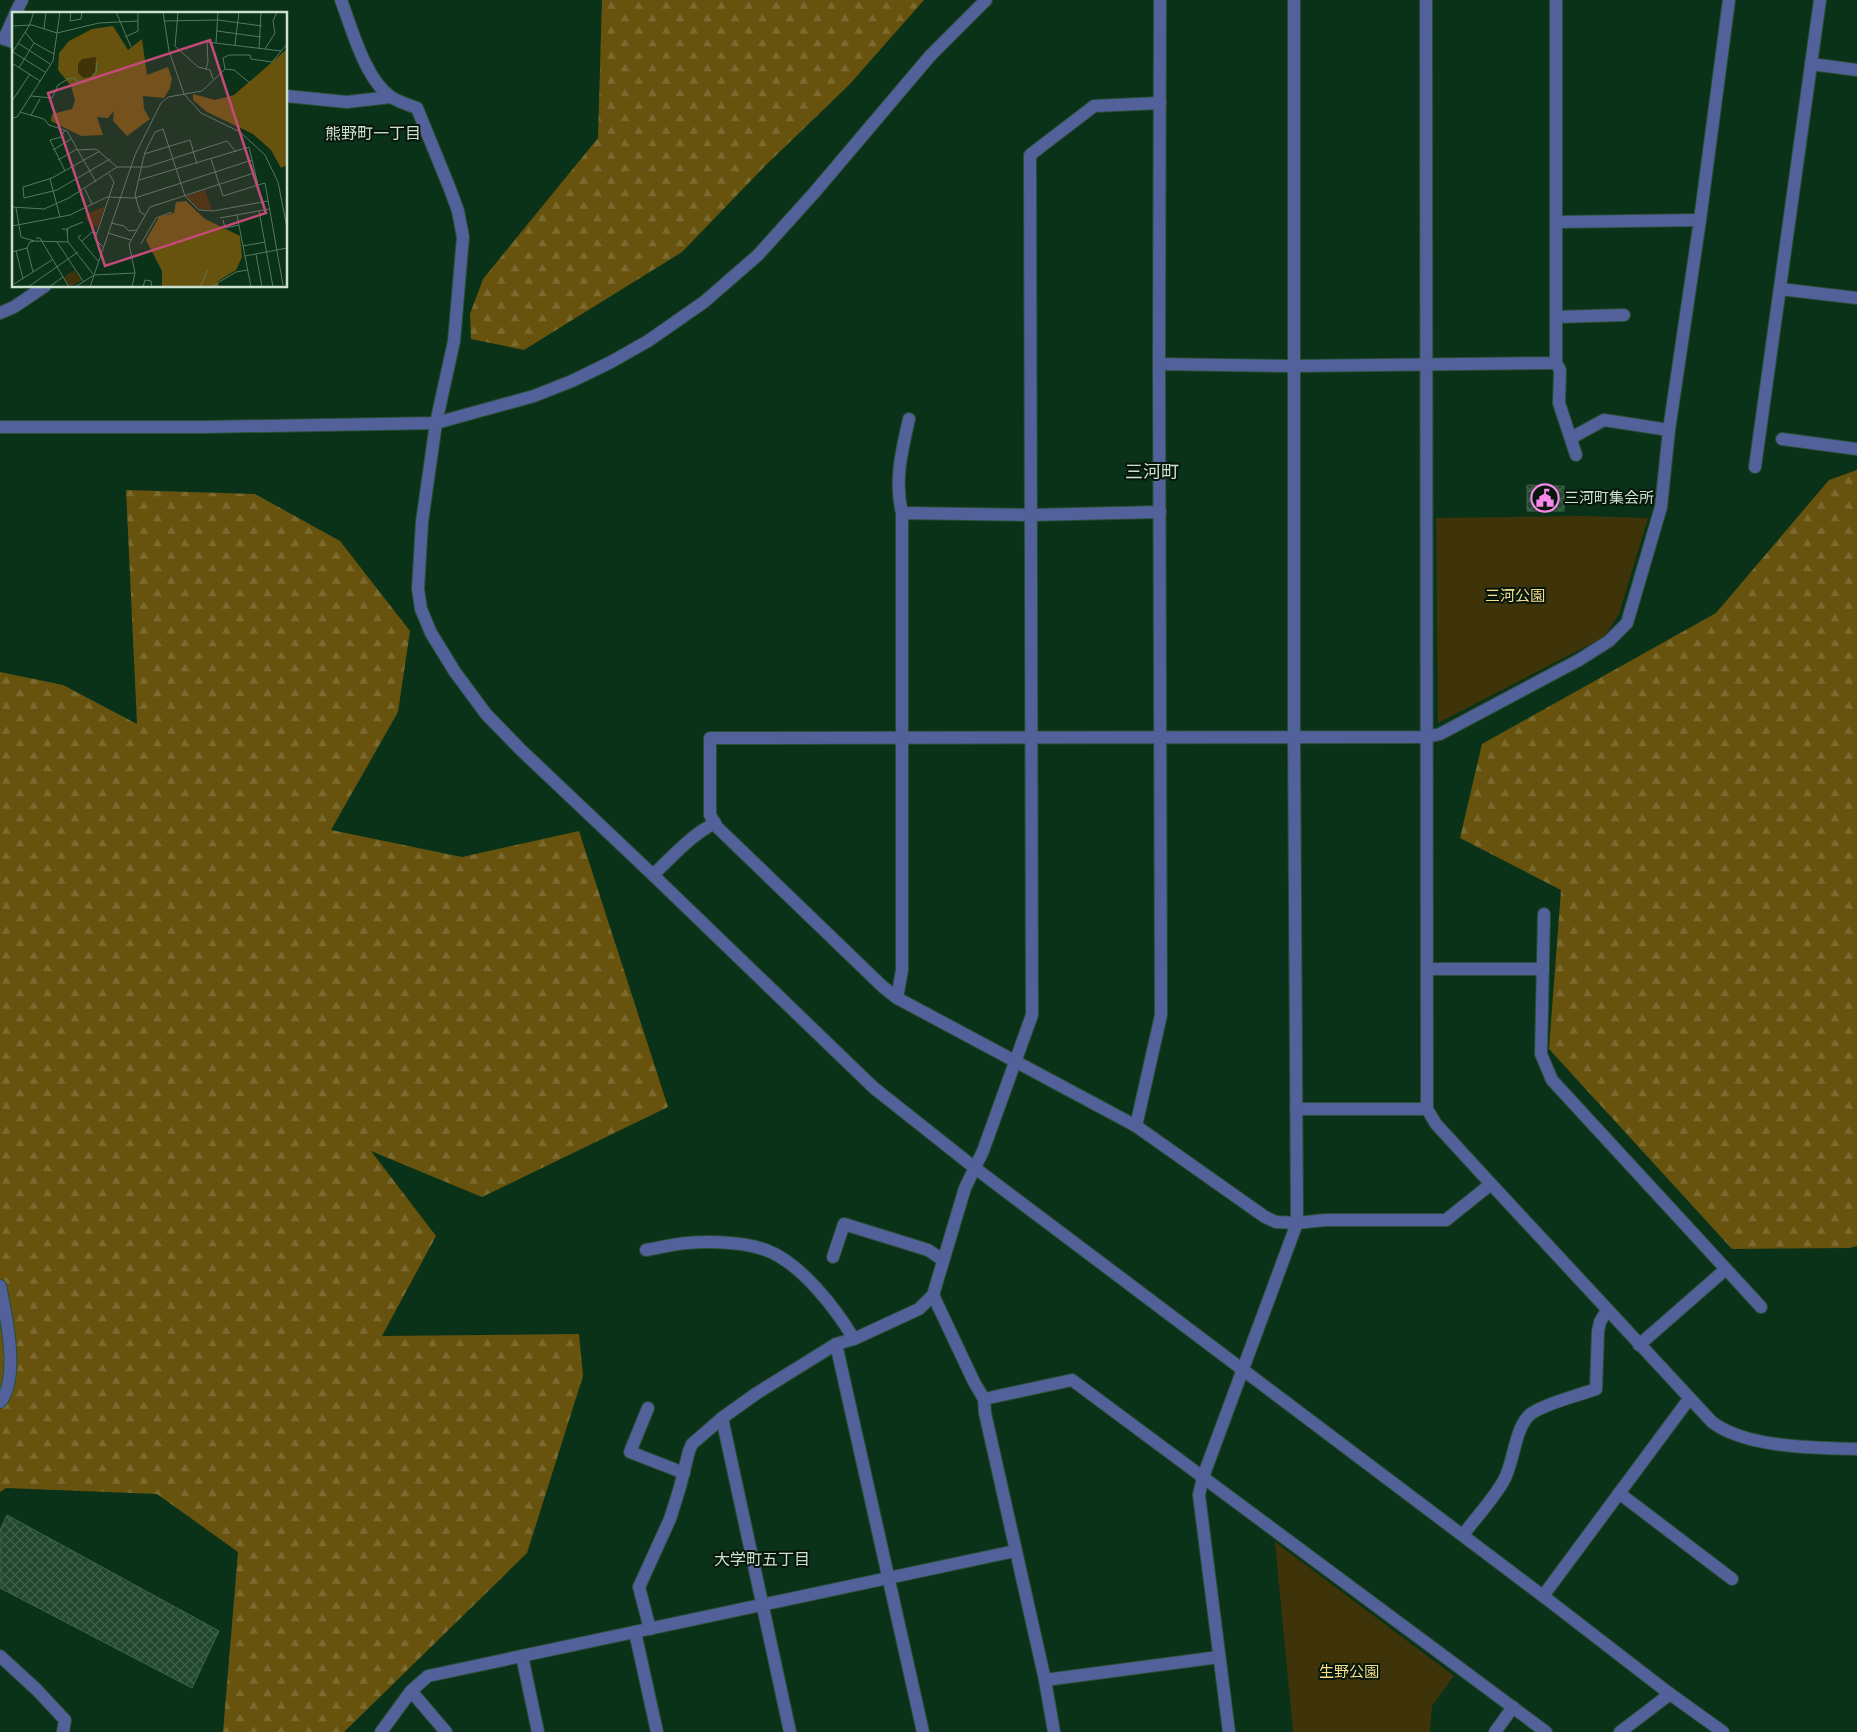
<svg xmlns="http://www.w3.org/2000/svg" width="1857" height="1732" viewBox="0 0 1857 1732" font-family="'Source Sans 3','Noto Sans JP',sans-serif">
<defs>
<pattern id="forest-firs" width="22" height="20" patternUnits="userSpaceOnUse" patternTransform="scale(1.25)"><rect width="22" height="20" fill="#67530e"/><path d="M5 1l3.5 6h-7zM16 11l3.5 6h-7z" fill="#7b6b30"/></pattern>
<pattern id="building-cross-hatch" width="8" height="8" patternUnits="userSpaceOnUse" patternTransform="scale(1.25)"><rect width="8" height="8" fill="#21472c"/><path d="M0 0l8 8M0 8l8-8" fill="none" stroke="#40614a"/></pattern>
</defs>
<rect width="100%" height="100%" fill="#0a3218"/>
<!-- forest -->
<g fill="url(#forest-firs)">
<polygon points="602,0 924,0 849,85 767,164 682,252 524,350 471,339 470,314 483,279 598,138"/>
<polygon points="1857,470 1857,1246 1850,1248 1732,1249 1549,1049 1561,890 1460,838 1482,744 1716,613 1829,480"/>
<polygon points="126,490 255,494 340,541 410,631 398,712 331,830 462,857 579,831 668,1107 482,1197 371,1151 436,1236 382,1336 579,1334 583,1376 527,1553 344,1732 223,1732 238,1552 157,1494 6,1488 0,1492 0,672 63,685 137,724"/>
</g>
<!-- park -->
<g fill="#3f3309">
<polygon points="1584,516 1648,518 1619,614 1604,637 1438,723 1436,518"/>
<polygon points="1275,1542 1454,1676 1432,1706 1430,1732 1293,1732"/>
</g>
<!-- building -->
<g fill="url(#building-cross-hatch)" stroke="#3e6548">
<polygon points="1527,485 1564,486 1564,511 1527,511"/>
<polygon points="7,1515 219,1631 192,1688 0,1588 0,1530"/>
</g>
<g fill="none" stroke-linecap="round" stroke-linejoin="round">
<!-- minor casing -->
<g stroke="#294e35" stroke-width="14">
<g id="minor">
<path d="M341 0C352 29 365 79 391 97 399 102 409 105 417 108L450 189 458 211 463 237 454 341 436 423 422 522 418 589 421 609 431 633 455 672 486 714 520 749 653 875 874 1088 975 1168 1543 1596 1670 1694 1723 1732"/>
<path d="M1426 0 1427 1109 1436 1124 1491 1184 1712 1422C1746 1448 1815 1448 1857 1449"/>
<polyline points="15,14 22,0"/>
<polyline points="14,17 4,39 14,42"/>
<polyline points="1811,64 1857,70"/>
<polyline points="286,96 347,102 391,97"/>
<polyline points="1557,222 1700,220"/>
<polyline points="1780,289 1857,298"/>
<polyline points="0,313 14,307 45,286"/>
<polyline points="1556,317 1624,315"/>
<polyline points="1556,363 1560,370 1559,403 1576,455"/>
<polyline points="1159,364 1294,366 1556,363 1556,0"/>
<polyline points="0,427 205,427 436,423 534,396 572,381 611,362 648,341 704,302 758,255 814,193 930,56 986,0"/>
<polyline points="1571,438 1604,420 1669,430"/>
<polyline points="1782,439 1857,449"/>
<polyline points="1755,467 1820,0"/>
<path d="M902 513C894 481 902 450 909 419"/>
<path d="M653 875C673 856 691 835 715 823"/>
<polyline points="1544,914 1541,1054 1552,1080 1761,1307"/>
<polyline points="1427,969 1543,969"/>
<polyline points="897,998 902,970 902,513 1031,515 1160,512"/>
<polyline points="1296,1109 1427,1109"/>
<polyline points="1136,1126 1161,1015 1159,364 1160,0"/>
<polyline points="1491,1184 1446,1220 1325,1220 1297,1223 1276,1222 1265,1217 1136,1126 897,998 882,986 717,827 710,815 710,738 1427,737 1440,734 1579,660 1609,641 1627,623 1661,507 1669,430 1700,220 1729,0"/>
<path d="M646 1250C659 1248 673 1244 687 1243 711 1241 744 1242 766 1250 801 1263 836 1309 854 1339"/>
<polyline points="833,1257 844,1224 928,1250 943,1260"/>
<path d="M0 1286C6 1314 20 1379 0 1402"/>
<polyline points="933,1295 974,1382 984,1399 985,1413 1045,1680 1054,1732"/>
<polyline points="836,1344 923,1732"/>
<polyline points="1639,1345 1726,1269"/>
<polyline points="984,1399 1072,1380 1546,1732"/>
<polyline points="648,1408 630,1452 684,1473"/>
<polyline points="722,1418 790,1732"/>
<polyline points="1619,1493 1732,1579"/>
<path d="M1463 1535C1476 1517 1493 1500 1504 1480 1514 1463 1515 1424 1532 1413 1549 1402 1577 1396 1596 1389L1598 1331 1600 1322 1607 1310"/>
<polyline points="1543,1596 1689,1399"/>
<polyline points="650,1629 639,1587 670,1519 680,1487 689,1451 692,1444 722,1418 757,1393 836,1344 854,1339 919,1309 933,1295 965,1188 983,1151 1032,1015 1030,155 1094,106 1160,103"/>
<polyline points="635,1632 657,1732"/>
<polyline points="0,1656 37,1690 65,1720 63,1732"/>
<polyline points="522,1656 538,1732"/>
<polyline points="1045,1680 1219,1657"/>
<polyline points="411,1691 446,1732"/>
<polyline points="381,1732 411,1691 428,1676 1015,1551"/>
<polyline points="1229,1732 1199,1495 1203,1477 1297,1223 1294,737 1294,0"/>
<polyline points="1495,1732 1513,1707"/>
<polyline points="1620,1732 1670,1694"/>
</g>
</g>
<!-- minor -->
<use href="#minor" stroke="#526199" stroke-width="12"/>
</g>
<!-- icons -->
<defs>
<g id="civic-ring" transform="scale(1.4375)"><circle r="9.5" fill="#06160a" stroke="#f888eb" stroke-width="1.5"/><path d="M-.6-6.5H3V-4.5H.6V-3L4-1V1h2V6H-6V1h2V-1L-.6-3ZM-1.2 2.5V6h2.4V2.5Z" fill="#f888eb"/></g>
</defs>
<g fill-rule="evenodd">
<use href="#civic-ring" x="1545" y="498"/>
</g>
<g text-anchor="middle" stroke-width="4" stroke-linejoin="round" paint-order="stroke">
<!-- poi labels -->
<g font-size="15" fill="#cbe0cf" stroke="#06160a" text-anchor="start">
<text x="1564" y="503">三河町集会所</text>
</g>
<!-- park labels -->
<g font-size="15" fill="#f8dd8d" stroke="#06160a">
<text x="1515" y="601">三河公園</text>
<text x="1349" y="1677">生野公園</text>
</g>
<!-- neighbourhood labels -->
<g font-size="16" fill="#cbe0cf" stroke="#06160a">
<text x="373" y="139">熊野町一丁目</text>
<text x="762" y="1565">大学町五丁目</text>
</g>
<!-- quarter labels -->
<g font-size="18" fill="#cbe0cf" stroke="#06160a">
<text x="1152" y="478">三河町</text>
</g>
</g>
<!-- overview -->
<g transform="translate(12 12)">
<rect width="275" height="275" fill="#0a3218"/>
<path d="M101 14 116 38 130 27 135 63 156 55 160 67 158 76 152 86 131 84 132 97 138 107 115 124 101 109 102 99 96 106 85 105 91 123 69 124 39 109 40 102 60 97 63 88 59 74 46 58 47 41 57 29 80 17ZM275 37V153L269 156 259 138 241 122 195 100 181 88V82L203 88 222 83ZM174 189 193 207 228 224 230 245 224 258 205 270 208 275H150V259L134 228 147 205 162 201 164 190Z" fill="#67530e"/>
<path d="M84 45 83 60 78 65 71 66 66 61V52L70 47ZM193 178 200 198 187 197 174 184ZM93 194 86 215 79 214 73 206 75 202ZM62 258 70 268 58 275 52 265Z" fill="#3f3309"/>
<path fill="none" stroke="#577861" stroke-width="1" d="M59 0 58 9 69 7 70 0M104 0 119 35M151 0 157 39 172 82 189 101 228 120 253 143 266 170 275 216M166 0 163 34 186 55 198 58 201 67M152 9 206 8 250 14M0 14 20 13 45 21 87 11 126 9M32 17 34 0M205 19 249 25M13 20 22 31 42 42M113 25 126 19V0M6 31 38 52M204 31 206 0M223 33 227 0M247 36 249 0M253 37 263 21 261 9 265 0M1 40 33 60M0 41 17 14 22 0M0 51 28 69M7 56 22 31M194 57 196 50 195 30 269 39M213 57 211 46 217 43H238L239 47 260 50 275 32M19 84 40 86 46 73 56 67 61 66 68 71 77 68 84 61 85 50M0 89 18 62M8 100 32 107 37 113 55 119 84 170M19 103 28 87M0 106 5 105 41 49 48 0M53 118 49 125 38 128 53 159M41 138 59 127M66 138 84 137 105 155M88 139 40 166 11 175 12 186 45 178 98 147M132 142 178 128 185 152M46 148 65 137M38 167 48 205M127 168 237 135 246 173 211 184 199 147M246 173 253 171 271 273M73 177 80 192M0 195 32 197 57 186 105 155H135L215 129 224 140M4 196 9 225 22 229 56 230 81 262M247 199 261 275M133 203 128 200 123 183 133 140 143 120 151 117 173 184 187 198 201 199 256 189M225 203 239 275M208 206 257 197M211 208 213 216 227 213M99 211 112 214 117 219 125 218M0 214 58 203 95 185 123 186 240 148M50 217H55L56 230M55 221 56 216 71 210M96 221 119 228M69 223 66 225 86 249M24 226H28L57 275M70 229 80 220 85 221M45 230 71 269M129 232 144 206 160 200M231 234 253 230M91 235 83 227 102 170 97 162M4 239 11 267M0 240 15 236M244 242 250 275M233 244 275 236M21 260 40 248M2 272 21 260 15 236 18 230 22 229M16 275 66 240M37 275 51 265M63 275 82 263 123 261M78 275 123 143 149 91 156 85 190 79 213 57 222 58 238 71M120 275 123 261 117 232 138 195 242 161M131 275 133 268 139 269 140 275M188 275 196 258M199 275 224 260 236 258"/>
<path fill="#c44a78" fill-opacity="0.15" stroke="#c44a78" stroke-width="2.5" d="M198 28 254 201 93 254 36 81Z"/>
<rect width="275" height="275" fill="none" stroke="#cbe0cf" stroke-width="2.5"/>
</g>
</svg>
